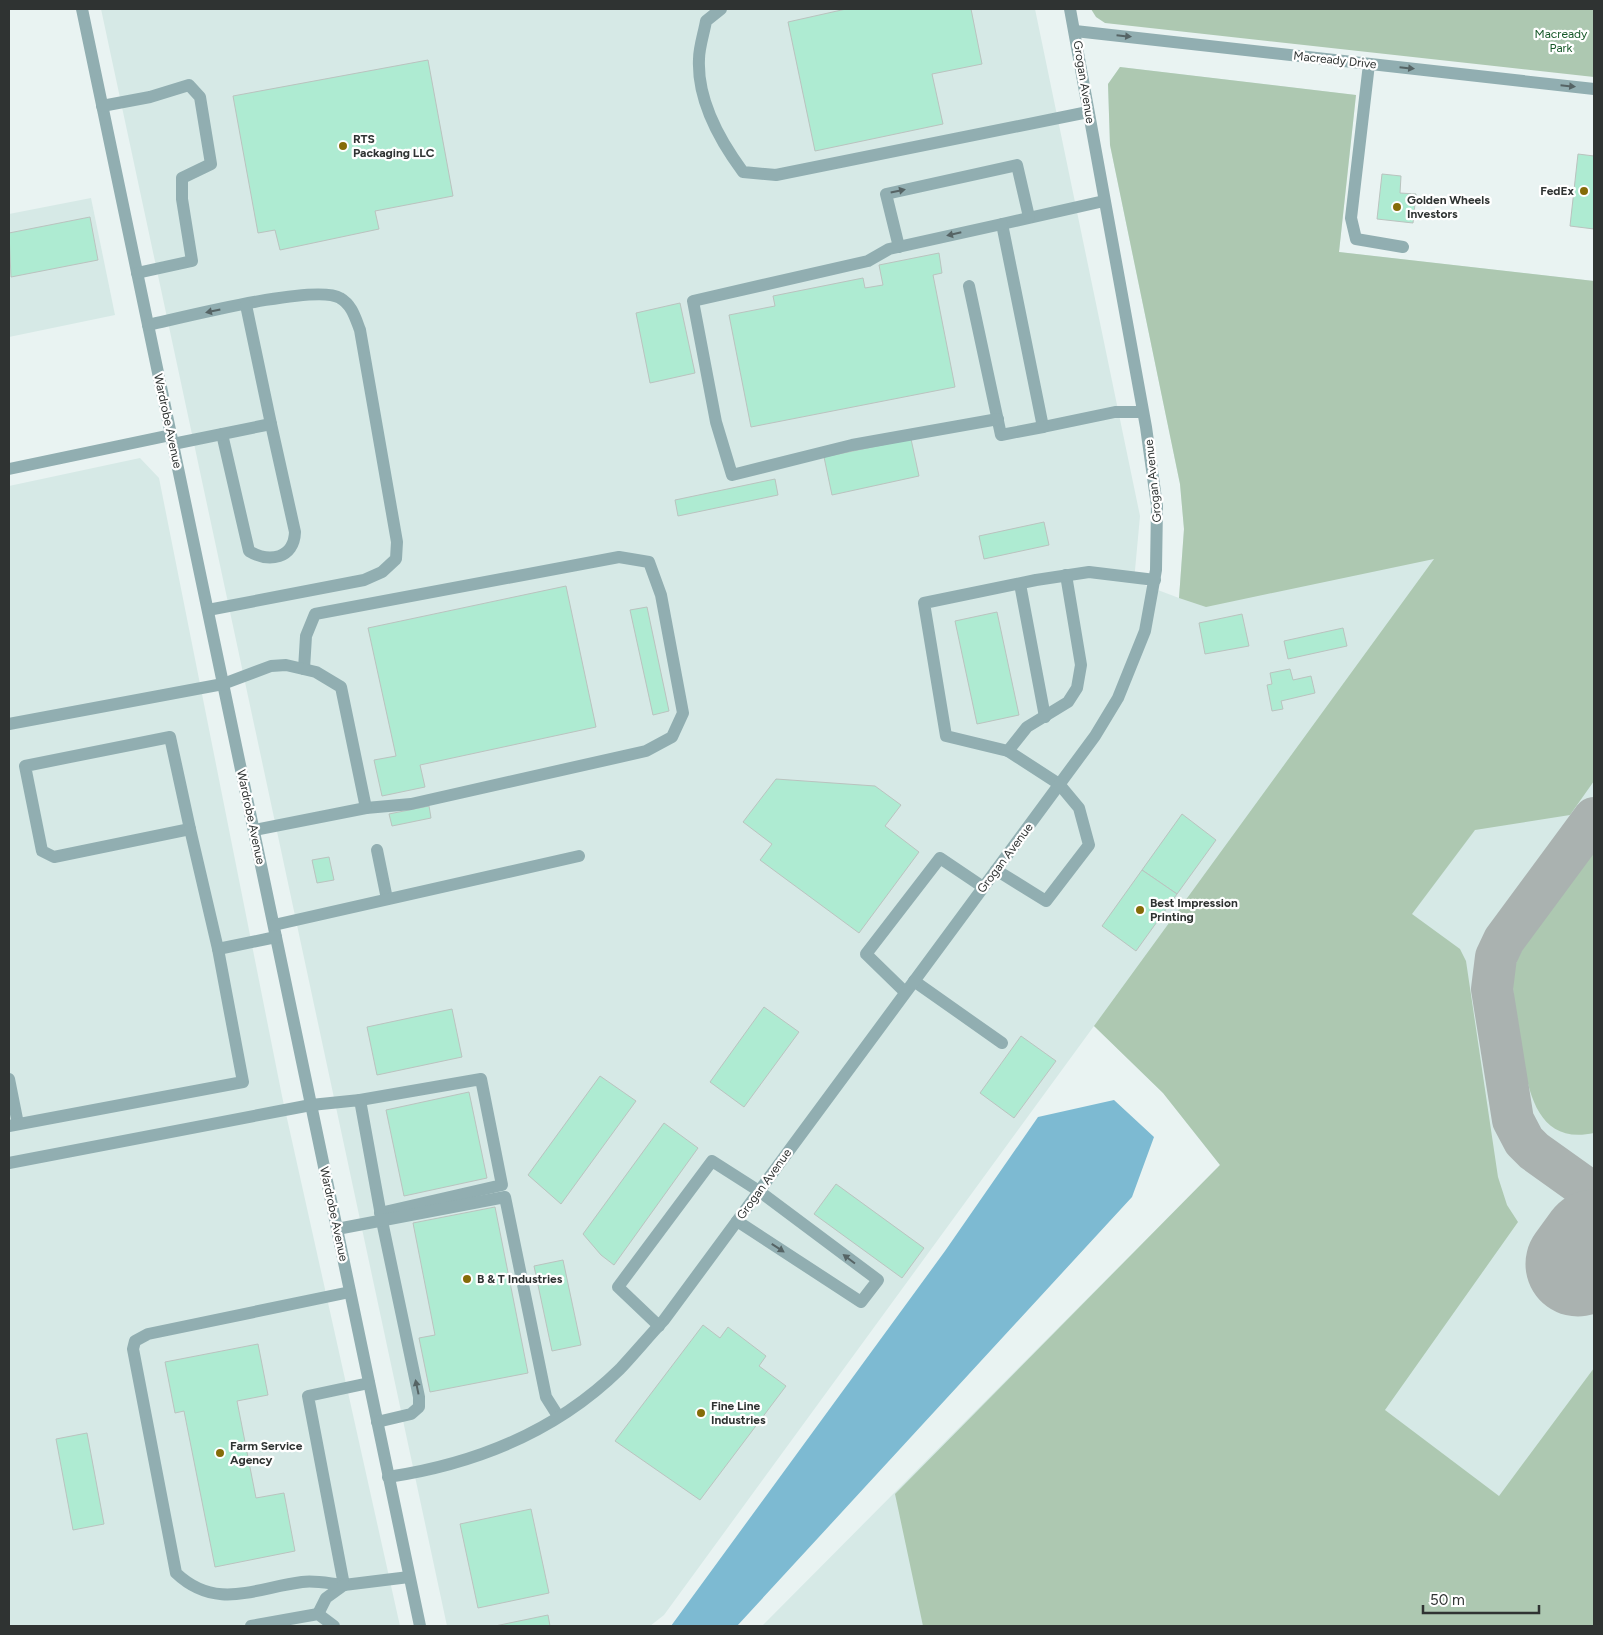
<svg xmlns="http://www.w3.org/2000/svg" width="1603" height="1635" viewBox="0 0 1603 1635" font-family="Figtree,sans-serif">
<rect width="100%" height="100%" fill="#e9f3f2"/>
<!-- built -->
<g fill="#d6e9e6">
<polygon points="101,9 1035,9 1140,516 1134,581 1179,598 1184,529 1180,484 1110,145 1108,84 1120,67 1356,95 1339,252 1594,281 1594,1626 762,1626 1220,1165 1163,1093 1094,1026 664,1615 650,1626 447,1626"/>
<polygon points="91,198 115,315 9,337 9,214"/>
<polygon points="140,458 159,478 282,1096 400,1626 9,1626 9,486"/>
</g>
<!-- green -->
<g fill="#adc8b1">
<polygon points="1091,9 1594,9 1594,77 1105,23 1096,17"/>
<polygon points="1120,67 1356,95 1339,252 1594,281 1594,781 1570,815 1475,830 1412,914 1460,949 1466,961 1498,1177 1507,1205 1518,1222 1385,1410 1499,1496 1594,1368 1594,1626 923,1626 895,1494 1220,1165 1163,1093 1094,1026 1434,559 1206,607 1179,598 1184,529 1180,484 1110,145 1108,84"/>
<path d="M1594 851V1133C1529 1147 1526 1075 1519 1030 1517 1012 1510 989 1514 970 1520 940 1574 878 1594 851Z"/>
</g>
<!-- water -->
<polygon fill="#7dbad2" points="1114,1100 1154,1137 1132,1197 737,1626 671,1626 945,1251 1038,1117"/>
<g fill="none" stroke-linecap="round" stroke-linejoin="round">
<!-- taxiway -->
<polyline stroke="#aab2b0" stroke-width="42" points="1594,818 1504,940 1496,957 1492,989 1513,1120 1524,1141 1534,1151 1594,1194"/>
<!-- runway -->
<polyline stroke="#aab2b0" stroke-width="105" points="1578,1264 1594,1242"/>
</g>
<!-- building -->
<g fill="#aeebd2" stroke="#bac3bf">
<polygon points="846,9 971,9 982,64 932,74 943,124 815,151 788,22"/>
<polygon points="428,60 453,196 375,211 379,229 280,250 275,230 258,233 233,96"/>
<polygon points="1578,154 1594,156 1594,229 1570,226"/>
<polygon points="1382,174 1401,176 1400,193 1416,194 1413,223 1377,219"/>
<polygon points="90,217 98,260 11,277 9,233"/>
<polygon points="939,253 942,273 933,275 955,387 751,427 729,315 775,306 773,296 863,278 865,288 883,285 879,265"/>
<polygon points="680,303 695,373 650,383 636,313"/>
<polygon points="911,439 919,476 832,495 824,457"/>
<polygon points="775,479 778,495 678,516 675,500"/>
<polygon points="1044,522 1049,545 984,559 979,536"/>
<polygon points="566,586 596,727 420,765 425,787 382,796 374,760 396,756 368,628"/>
<polygon points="647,607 669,711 653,715 630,610"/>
<polygon points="997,612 1019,715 977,724 955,621"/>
<polygon points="1242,614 1249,646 1205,654 1199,623"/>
<polygon points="1343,628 1347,646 1288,659 1284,641"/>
<polygon points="1290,669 1293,680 1311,676 1315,693 1281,701 1283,709 1272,711 1267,685 1272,684 1270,673"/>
<polygon points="776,779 875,786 901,805 885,826 919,852 859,933 760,860 772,844 743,822"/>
<polygon points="429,806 431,818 392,826 389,814"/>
<polygon points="1182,814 1216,840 1177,894 1142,870"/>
<polygon points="329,857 334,880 317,883 312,860"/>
<polygon points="1142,870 1177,894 1136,951 1102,926"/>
<polygon points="764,1007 799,1032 744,1107 710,1082"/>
<polygon points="452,1009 462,1057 377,1075 367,1027"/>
<polygon points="1021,1036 1056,1061 1014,1118 980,1093"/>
<polygon points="600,1076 636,1101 561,1204 528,1175"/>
<polygon points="469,1092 487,1178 404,1196 386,1110"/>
<polygon points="664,1123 698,1148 614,1265 601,1255 583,1234"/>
<polygon points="836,1184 924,1248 902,1278 814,1214"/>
<polygon points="495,1207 528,1373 430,1392 419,1338 435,1335 413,1223"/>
<polygon points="563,1260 581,1345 552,1351 534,1266"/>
<polygon points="703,1325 720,1338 728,1327 766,1356 759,1366 786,1386 700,1500 615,1441"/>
<polygon points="258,1344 268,1395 237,1401 256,1498 284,1493 295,1551 215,1567 184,1411 175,1413 165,1362"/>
<polygon points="87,1433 104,1524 73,1530 56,1439"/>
<polygon points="531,1509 549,1593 478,1608 460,1524"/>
<polygon points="548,1615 550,1626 495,1626"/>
</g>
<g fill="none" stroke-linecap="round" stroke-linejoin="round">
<!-- minor -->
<g stroke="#91aeb1" stroke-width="12">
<polyline points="82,9 420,1626"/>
<path d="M721 9 706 21C704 33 699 47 699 59 697 100 720 141 743 172L776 175 1088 112"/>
<polyline points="1075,31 1594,89"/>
<polyline points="1369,64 1351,218 1356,239 1403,247"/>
<polyline points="102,106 150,97 189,85 200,97 211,164 182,178 182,199 192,261 137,273"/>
<polyline points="1104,201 1002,224 1043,427 1115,412 1142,412"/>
<polyline points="899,247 886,194 1017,165 1029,217"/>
<polyline points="969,286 1001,435 1043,427"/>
<path d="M148 325C181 318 316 283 340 298 352 305 355 317 360 330L397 542 396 559 382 572 364 580 208 610"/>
<polyline points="998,419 852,445 732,475 716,422 693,301 868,261 889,249 1002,224"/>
<path d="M222 434 249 551C269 563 294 559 295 532L271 424"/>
<polyline points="173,444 271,424 246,305"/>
<polyline points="9,469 171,435"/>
<polyline points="1020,584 1045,717"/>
<polyline points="304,669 306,636 315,614 619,557 649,562 661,595 683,713 672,737 646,751 411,804 366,808"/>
<polyline points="9,724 223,684 271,666 286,665 316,672 341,687 366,808 254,830"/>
<polygon points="170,737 190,829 54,857 42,851 25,766"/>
<polyline points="1008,751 1027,727 1068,702 1077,688 1081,665 1066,575"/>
<polyline points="377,850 387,899"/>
<polyline points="996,870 1046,901 1089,845 1079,808 1059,784 1008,751 946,736 924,603 1036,580 1089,572 1155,580"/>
<polyline points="274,925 579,856"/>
<polyline points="218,949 276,937"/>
<polyline points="914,981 1002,1043"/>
<polyline points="905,992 866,954 940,858 983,887"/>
<polyline points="9,1079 18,1124"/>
<polyline points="360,1100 481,1079 502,1185 380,1213"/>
<polyline points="9,1126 243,1082 218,949 190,829"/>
<polyline points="9,1163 311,1105 360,1100 382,1221 419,1397 419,1407 411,1414 377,1422"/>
<polyline points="337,1229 505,1197 546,1397 558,1416"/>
<polyline points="659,1326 618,1287 712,1161 759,1191 878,1280 861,1302 737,1221"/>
<polyline points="369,1383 308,1396 344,1585 409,1577"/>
<path d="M388 1477C475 1464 557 1431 620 1369 635 1353 649 1336 664 1320L1095 736 1118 698 1145 631 1156 570 1157 506 1146 427 1070 9"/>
<path d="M344 1585C331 1584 316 1580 302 1582 255 1588 216 1611 176 1573L133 1349 135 1341 148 1334 350 1292"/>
<polyline points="318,1614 326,1598 344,1585"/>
<polyline points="251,1626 318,1614 334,1626"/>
</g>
</g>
<!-- one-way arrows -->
<defs><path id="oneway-solid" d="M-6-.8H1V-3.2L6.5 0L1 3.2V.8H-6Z" transform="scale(1.25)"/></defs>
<g fill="#566465">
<use href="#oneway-solid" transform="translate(1124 36) rotate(6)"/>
<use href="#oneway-solid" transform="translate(1407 68) rotate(6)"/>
<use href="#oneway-solid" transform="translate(1568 86) rotate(6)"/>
<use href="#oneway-solid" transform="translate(898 191) rotate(-12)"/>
<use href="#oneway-solid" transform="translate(954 234) rotate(167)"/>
<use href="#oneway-solid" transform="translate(213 311) rotate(168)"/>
<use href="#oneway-solid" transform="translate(778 1248) rotate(33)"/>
<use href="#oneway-solid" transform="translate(849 1259) rotate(-143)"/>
<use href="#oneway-solid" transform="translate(417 1387) rotate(-102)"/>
</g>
<!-- markers -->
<g fill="#856c08" stroke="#fff" stroke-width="2">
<circle cx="343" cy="146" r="5"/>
<circle cx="1584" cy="191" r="5"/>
<circle cx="1397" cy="207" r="5"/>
<circle cx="1140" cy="910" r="5"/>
<circle cx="467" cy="1279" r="5"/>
<circle cx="701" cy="1413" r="5"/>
<circle cx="220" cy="1453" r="5"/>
</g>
<g text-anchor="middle" stroke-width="4.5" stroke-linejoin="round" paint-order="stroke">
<!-- park labels -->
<g font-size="12" fill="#165828" stroke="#fff">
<text x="1561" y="38">Macready<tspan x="1561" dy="14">Park</tspan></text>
</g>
<!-- street labels -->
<g font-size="12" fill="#2f3332" stroke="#fff">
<text transform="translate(1335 60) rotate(6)" y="4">Macready Drive</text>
<text transform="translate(1084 82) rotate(81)" y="4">Grogan Avenue</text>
<text transform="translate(168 421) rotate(78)" y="4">Wardrobe Avenue</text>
<text transform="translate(1153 481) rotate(-96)" y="4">Grogan Avenue</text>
<text transform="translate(251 817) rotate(78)" y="4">Wardrobe Avenue</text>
<text transform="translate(1005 858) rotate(-53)" y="4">Grogan Avenue</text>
<text transform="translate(764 1184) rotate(-54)" y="4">Grogan Avenue</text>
<text transform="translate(334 1214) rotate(78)" y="4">Wardrobe Avenue</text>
</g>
<!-- poi labels -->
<g font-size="12" font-weight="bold" fill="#2f3332" stroke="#fff" text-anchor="start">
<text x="353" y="143">RTS<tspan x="353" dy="14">Packaging LLC</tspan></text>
<text x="1574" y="195" text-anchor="end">FedEx</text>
<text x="1407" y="204">Golden Wheels<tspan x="1407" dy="14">Investors</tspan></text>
<text x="1150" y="907">Best Impression<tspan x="1150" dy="14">Printing</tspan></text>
<text x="477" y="1283">B &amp; T Industries</text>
<text x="711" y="1410">Fine Line<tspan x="711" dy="14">Industries</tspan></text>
<text x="230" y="1450">Farm Service<tspan x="230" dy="14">Agency</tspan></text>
</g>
</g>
<!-- border -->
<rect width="1603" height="1635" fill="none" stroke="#2f3332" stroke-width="20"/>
<!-- scale -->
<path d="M1423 1605v8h116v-8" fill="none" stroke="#2f3332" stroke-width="2.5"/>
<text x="1430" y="1605" font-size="15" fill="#2f3332" stroke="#ffffff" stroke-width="4" paint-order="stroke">50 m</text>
</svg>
